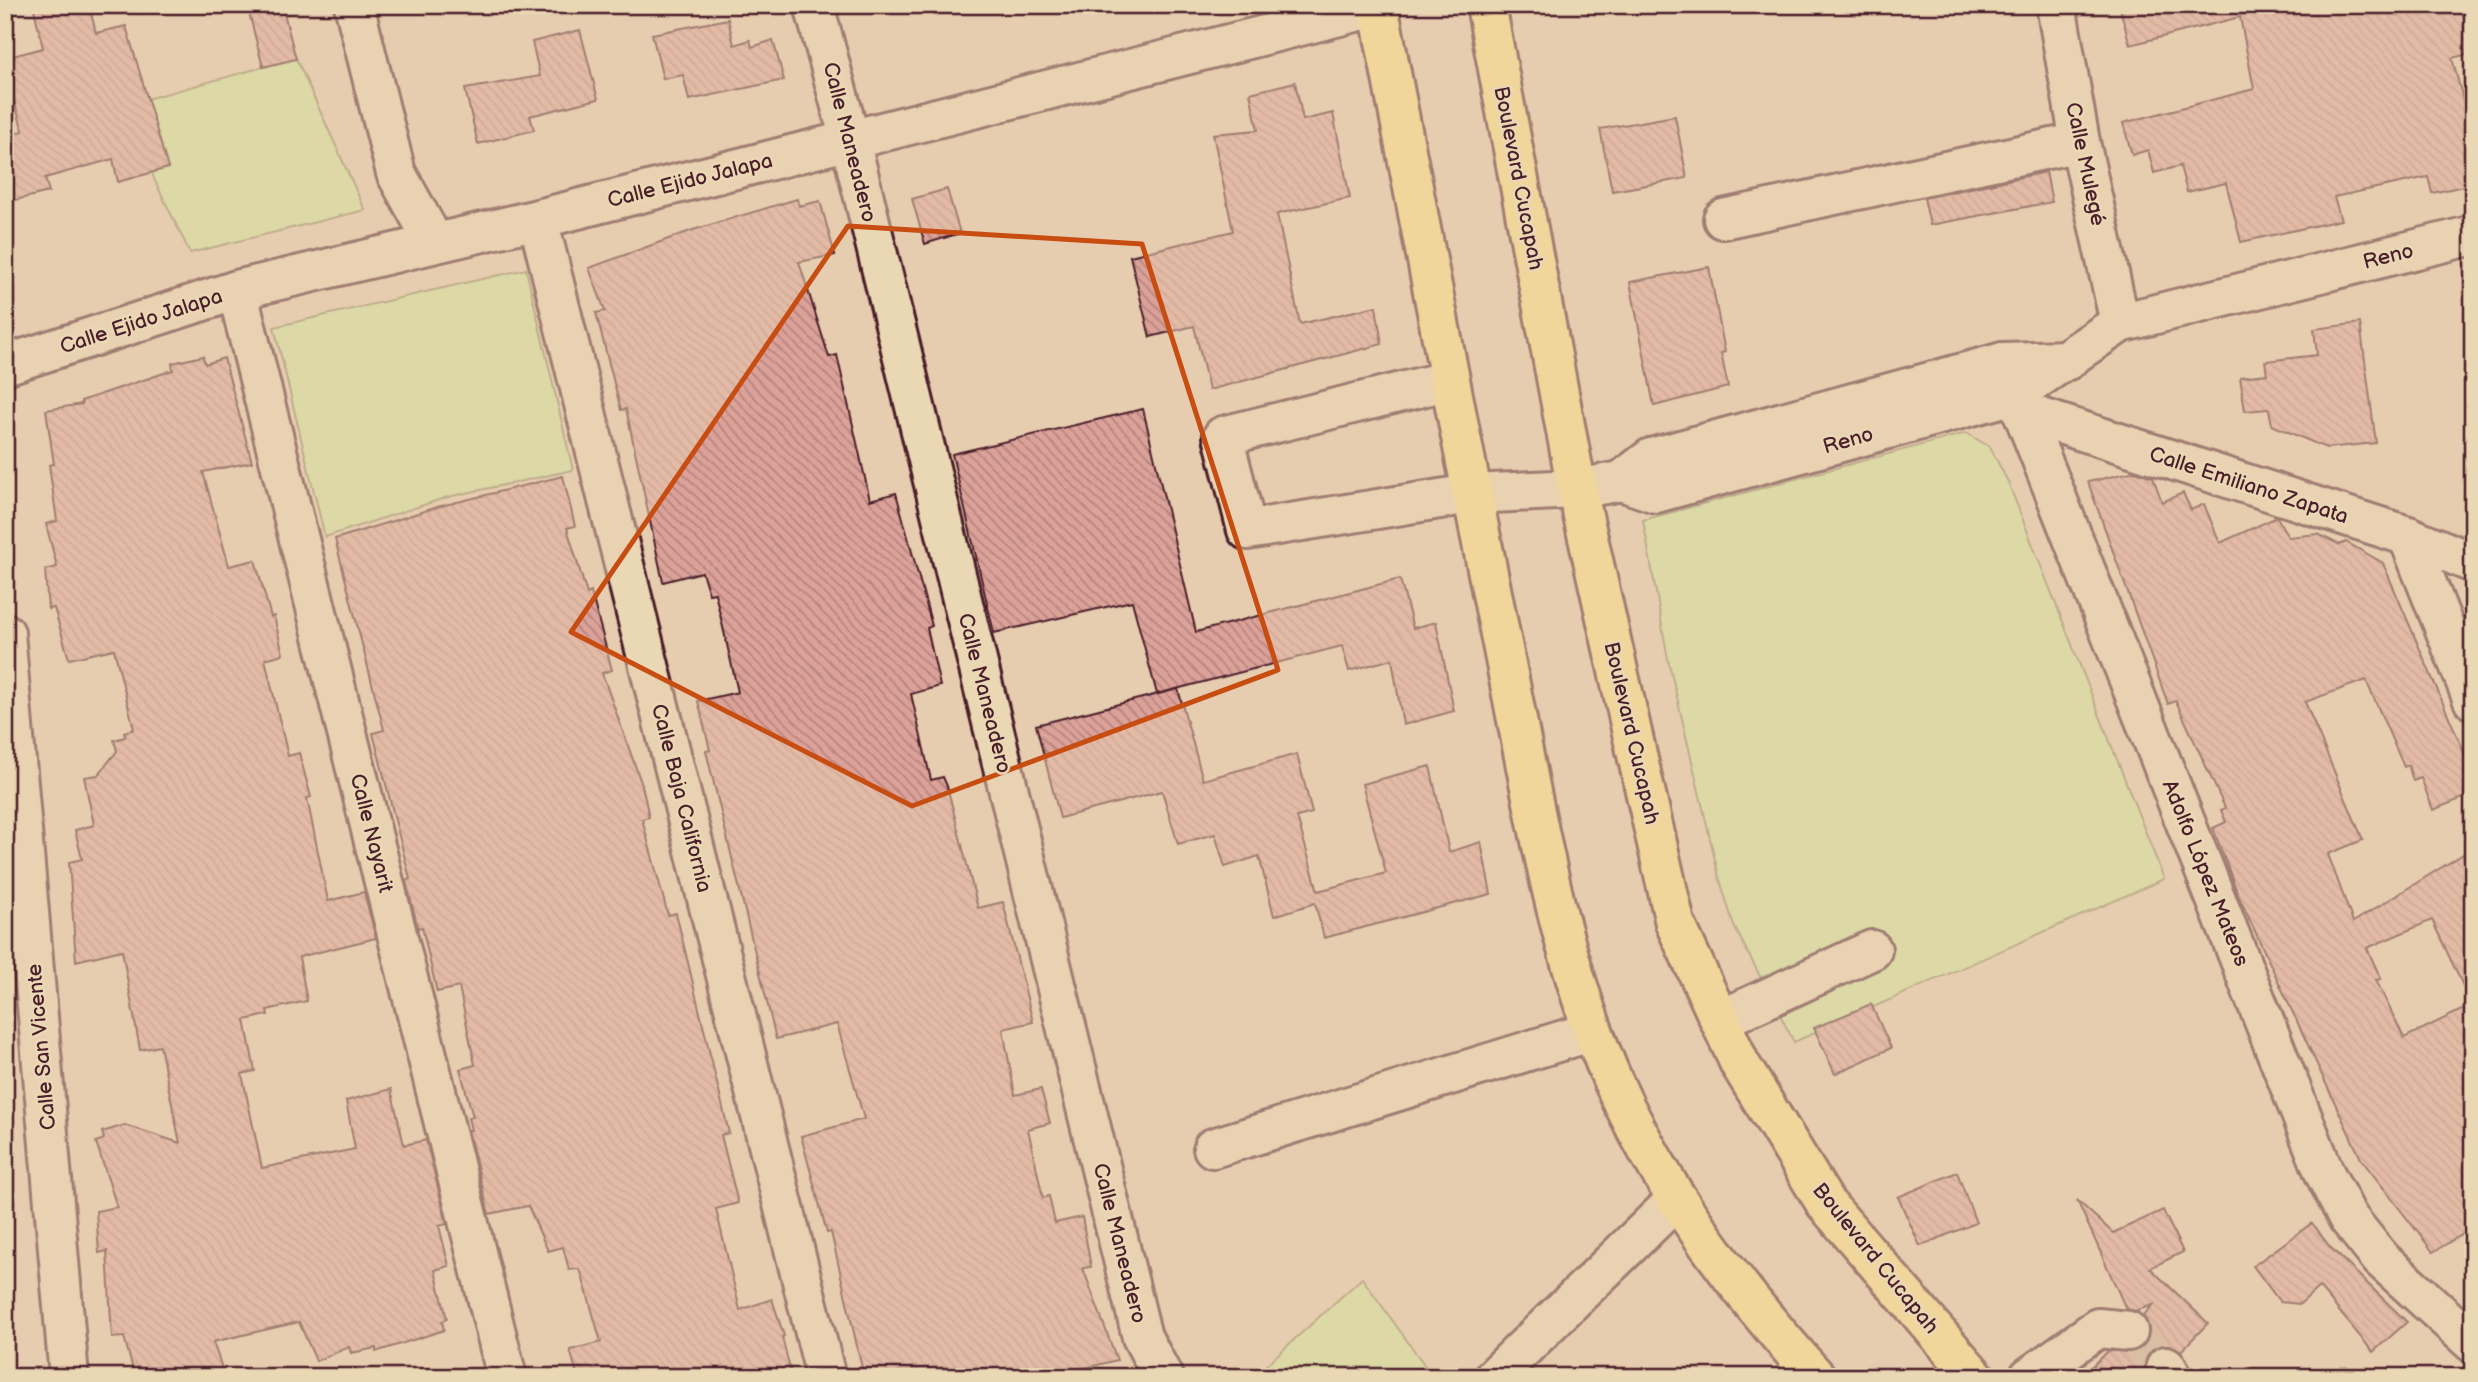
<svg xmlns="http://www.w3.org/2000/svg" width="2478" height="1382" viewBox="0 0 2478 1382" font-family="'Balsamiq Sans',sans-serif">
<defs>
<pattern id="building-back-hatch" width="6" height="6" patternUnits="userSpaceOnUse" patternTransform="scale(1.75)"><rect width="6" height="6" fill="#dca299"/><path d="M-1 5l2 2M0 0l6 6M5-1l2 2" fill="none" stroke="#b4837d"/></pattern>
</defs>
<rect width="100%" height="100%" fill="#e7cdaf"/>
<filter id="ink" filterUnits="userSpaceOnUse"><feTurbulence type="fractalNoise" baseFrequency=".0143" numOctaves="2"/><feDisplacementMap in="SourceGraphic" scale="14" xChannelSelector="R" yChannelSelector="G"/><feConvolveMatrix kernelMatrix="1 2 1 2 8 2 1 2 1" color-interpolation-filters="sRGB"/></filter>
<g filter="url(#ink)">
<!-- grass -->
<g fill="#cee79c" stroke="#8c8364" stroke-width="2">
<polygon points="296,58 365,210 190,253 154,179 132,103"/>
<polygon points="526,269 573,470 448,497 325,537 274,327"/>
<polygon points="1966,433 1990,447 2008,482 2164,879 1794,1042 1734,926 1719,877 1668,659 1643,520"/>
<polygon points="1362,1278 1433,1377 1253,1377"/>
</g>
<!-- building -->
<g fill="url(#building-back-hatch)" stroke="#4a1f2b" stroke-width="2" fill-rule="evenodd">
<polygon points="33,5 89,5 96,33 126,26 168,168 118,182 113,159 45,178 49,192 11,201 5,175 5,136 23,131 5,70 5,58 43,48"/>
<polygon points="247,5 282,5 296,59 263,67"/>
<polygon points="2119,5 2473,5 2473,53 2452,58 2473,137 2473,184 2432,193 2428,177 2334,197 2341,220 2241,242 2226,183 2187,192 2180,166 2154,173 2148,150 2132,155 2123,123 2254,89 2240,17 2130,45"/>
<polygon points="728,19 734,45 750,40 752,47 773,40 784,80 689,100 683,75 663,79 652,34"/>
<polygon points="580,30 598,99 530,116 534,130 478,144 465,89 540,76 532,42"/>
<polygon points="1295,82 1303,120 1333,113 1350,198 1277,214 1300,324 1376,306 1382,344 1209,390 1194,326 1150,337 1130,256 1233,231 1213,134 1258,130 1250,93"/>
<polygon points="1675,116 1687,178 1612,191 1600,129"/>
<polygon points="2046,172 2052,202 1930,225 1924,198"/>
<polygon points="947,189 960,233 925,244 912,199"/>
<polygon points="797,199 799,206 820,201 835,255 799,262 829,357 837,355 870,500 896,493 932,626 927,628 940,686 911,694 931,780 943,777 947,786 978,908 1003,902 1033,1022 1003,1029 1015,1095 1041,1089 1050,1123 1028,1129 1043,1198 1049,1196 1055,1223 1082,1217 1091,1267 1083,1268 1117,1360 1050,1377 864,1377 831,1232 827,1233 801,1136 864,1119 837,1024 776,1039 706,751 710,750 698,701 738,692 715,593 709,594 702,572 663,582 626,409 621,410 596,313 605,311 589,268 693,230"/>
<polygon points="1709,267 1725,352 1721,353 1728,387 1654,406 1630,282"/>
<polygon points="2360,323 2376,443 2326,448 2272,425 2269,409 2245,411 2240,377 2267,374 2265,361 2317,355 2314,329"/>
<polygon points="203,356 205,364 224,358 252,462 203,472 229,566 255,560 271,617 274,616 283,654 265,659 288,756 299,753 311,797 307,798 328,901 364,892 376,938 299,957 307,1001 267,1010 268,1015 245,1020 255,1071 242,1074 262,1168 355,1149 346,1101 391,1089 404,1145 426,1140 447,1224 439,1226 449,1266 435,1270 447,1319 442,1321 444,1330 376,1352 376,1348 351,1353 349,1347 316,1361 299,1322 213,1342 225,1377 135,1377 124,1337 112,1338 107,1251 99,1253 96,1211 117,1207 96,1142 104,1139 102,1132 125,1125 180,1143 160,1046 140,1050 122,950 76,961 69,862 82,859 75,830 94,825 84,777 98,775 117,751 114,740 125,737 124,732 134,729 114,649 69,659 54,608 48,609 45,570 57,567 46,524 57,521 49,465 54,464 46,410 82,404 81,401 173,370 172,363"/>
<polygon points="1143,409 1196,632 1400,579 1413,628 1436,622 1454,711 1403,725 1392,659 1349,671 1342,646 1157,694 1132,601 994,633 952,454"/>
<path d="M2135 471 2153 477 2162 502 2183 493 2191 510 2204 504 2220 543 2277 517 2288 537 2318 534 2340 545 2346 542 2383 563 2473 773V794L2433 810 2421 778 2413 781 2408 765 2404 767 2366 680 2305 702 2363 840 2328 854 2353 922 2473 848V1228L2433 1252 2361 1159 2239 897 2213 828 2226 822 2221 810 2225 808 2176 701 2168 704 2088 482ZM2432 920 2472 1005 2404 1038 2376 980 2381 979 2367 948Z"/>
<polygon points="563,476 575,526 567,528 587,594 591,592 612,670 602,673 642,785 649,817 642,819 668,915 676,913 729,1133 721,1135 738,1203 716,1209 740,1310 772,1299 784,1336 782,1337 792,1377 578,1377 570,1350 601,1342 581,1272 578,1269 569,1270 563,1247 548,1251 528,1206 489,1214 468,1130 471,1130 468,1118 473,1117 460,1069 475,1065 459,987 437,992 422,927 418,928 406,881 410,879 373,733 384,730 335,539 437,507"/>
<polygon points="1178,689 1203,780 1297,754 1312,813 1297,817 1318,891 1386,873 1362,784 1430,766 1449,852 1481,842 1491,894 1324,938 1315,903 1274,916 1259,856 1225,867 1215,834 1178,844 1162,791 1060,818 1036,725"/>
<polygon points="1871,1004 1891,1048 1835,1074 1814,1028"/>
<polygon points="1957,1172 1976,1223 1920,1246 1898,1197"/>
<polygon points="2077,1200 2113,1233 2163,1210 2183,1252 2150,1268 2208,1323 2181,1351 2167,1344 2155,1347 2148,1354 2144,1365 2147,1377 2082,1377 2108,1351 2136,1351 2145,1344 2150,1332 2143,1316 2153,1305 2135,1311 2126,1309"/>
<polygon points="2312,1223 2330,1247 2407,1322 2373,1352 2319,1287 2300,1304 2280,1302 2253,1266"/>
</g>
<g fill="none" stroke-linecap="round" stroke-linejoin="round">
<!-- minor-tunnel -->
<polyline stroke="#c8aa95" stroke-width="38" stroke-dasharray="38 19" stroke-linecap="butt" points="2128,1331 2166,1366"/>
<!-- minor casing -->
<g stroke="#4a1f2b" stroke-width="44">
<g id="minor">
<polyline points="354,5 396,173 434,242"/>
<polyline points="814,5 850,140 1142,1337 1163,1377"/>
<polyline points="2056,5 2080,142 2120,323"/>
<polyline points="538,219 826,1377"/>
<polyline points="1723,219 2080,142"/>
<polyline points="237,290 507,1377"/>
<polyline points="2003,362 2324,1172 2348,1218 2381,1259 2473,1343"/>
<polyline points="5,365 237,290 538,219 1379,6"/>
<polyline points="1450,380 1223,436 1247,530 1471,494 1577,489 1621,481 1651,458 2003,362 2068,360"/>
<polyline points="2023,412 2408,536 2473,563"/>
<polyline points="1621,481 1656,493 2015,394 2120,323 2473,235"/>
<polyline points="2408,536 2473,700"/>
<polyline points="5,633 69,1377"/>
<polyline points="1722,1019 1872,950"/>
<polyline points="1213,1148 1593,1031"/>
<polyline points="2166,1366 2172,1377"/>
<polyline points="1494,1377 1677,1199"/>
<polyline points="2029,1377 2098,1328 2128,1331"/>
</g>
</g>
<!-- major casing -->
<g stroke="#4a1f2b" stroke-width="44">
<g id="major">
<path d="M1378 5C1421 227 1462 448 1507 669 1535 808 1556 951 1613 1081 1661 1190 1736 1289 1816 1377"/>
<polyline points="1486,5 1577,489 1675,923 1740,1064 1826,1204 1975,1377"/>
</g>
</g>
<!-- minor -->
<use href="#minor" stroke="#ead8b5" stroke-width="38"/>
<!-- major -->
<use href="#major" stroke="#fbe080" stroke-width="38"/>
</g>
</g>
<!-- marked area -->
<path d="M0 0H2478V1382H0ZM848 226 1142 244 1278 670 912 806 571 632Z" fill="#e7cdaf" fill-opacity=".55" fill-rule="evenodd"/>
<path fill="none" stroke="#c84d12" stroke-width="5" stroke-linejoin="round" d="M848 226 1142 244 1278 670 912 806 571 632Z"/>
<g text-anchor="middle" stroke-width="5" stroke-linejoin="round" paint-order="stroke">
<!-- street labels -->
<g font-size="21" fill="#4a1f2b" stroke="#ead8b5">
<text transform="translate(850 142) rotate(76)" y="7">Calle Maneadero</text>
<text transform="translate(2086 164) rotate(78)" y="7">Calle Mulegé</text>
<text transform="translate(1519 178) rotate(79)" y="7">Boulevard Cucapah</text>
<text transform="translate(690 180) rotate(-14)" y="7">Calle Ejido Jalapa</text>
<text transform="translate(2388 256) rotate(-14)" y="7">Reno</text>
<text transform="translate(141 321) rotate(-18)" y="7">Calle Ejido Jalapa</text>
<text transform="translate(1848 440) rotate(-16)" y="7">Reno</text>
<text transform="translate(2249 485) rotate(18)" y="7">Calle Emiliano Zapata</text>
<text transform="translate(985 693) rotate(76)" y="7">Calle Maneadero</text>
<text transform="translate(1632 733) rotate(77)" y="7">Boulevard Cucapah</text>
<text transform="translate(682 798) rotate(76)" y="7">Calle Baja California</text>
<text transform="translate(372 833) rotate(76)" y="7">Calle Nayarit</text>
<text transform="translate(2206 873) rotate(68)" y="7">Adolfo López Mateos</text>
<text transform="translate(41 1047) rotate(-95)" y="7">Calle San Vicente</text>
<text transform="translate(1120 1243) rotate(76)" y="7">Calle Maneadero</text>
<text transform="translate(1876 1258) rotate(51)" y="7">Boulevard Cucapah</text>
</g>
</g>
<!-- margin -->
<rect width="2478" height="1382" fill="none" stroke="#ead8b5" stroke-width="28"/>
<rect x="14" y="14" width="2450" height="1354" fill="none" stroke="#4a1f2b" stroke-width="2.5" filter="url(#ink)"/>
</svg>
